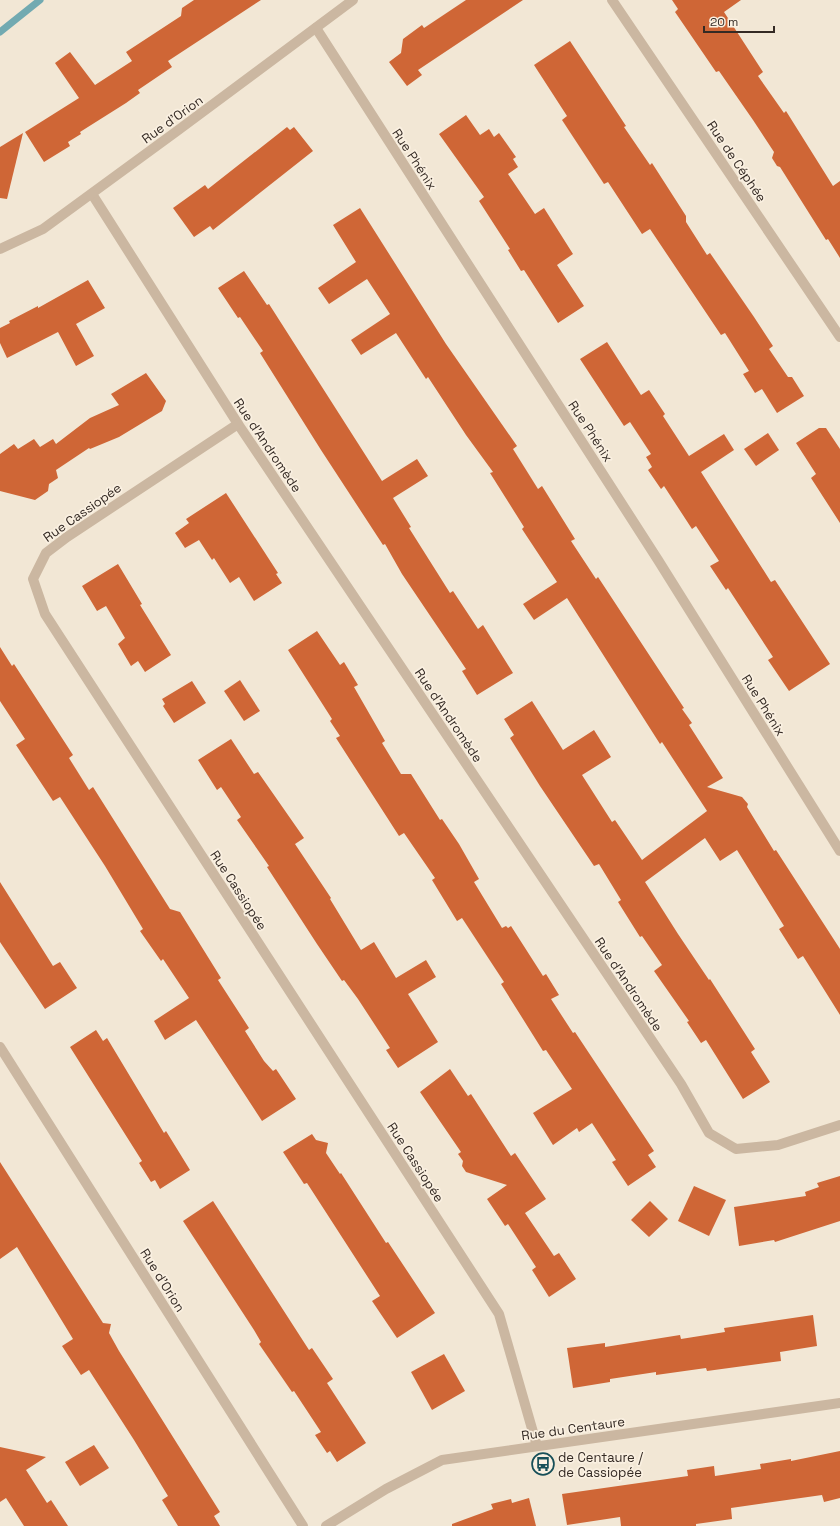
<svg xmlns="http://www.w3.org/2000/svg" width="840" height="1526" viewBox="0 0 840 1526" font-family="'Space Grotesk',sans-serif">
<rect width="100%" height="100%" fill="#f2e7d5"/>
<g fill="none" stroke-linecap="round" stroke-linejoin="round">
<!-- stream -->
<polyline stroke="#72aab1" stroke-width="7" points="0,32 40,0"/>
</g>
<!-- building -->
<g fill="#cf6636">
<polygon points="194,0 261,0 168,61 172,67 138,90 140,93 126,103 80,132 81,134 68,142 70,146 44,162 25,132 79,98 55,63 70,52 95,85 132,61 126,52 181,16 182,8"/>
<polygon points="466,0 523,0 418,70 422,75 407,86 389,62 401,53 403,39 422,25 424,28"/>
<polygon points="672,0 741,0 724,12 763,72 758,76 784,113 786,111 833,186 840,181 840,258 828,239 826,240 780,167 777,166 772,158 774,152 753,120 719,71 716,72 675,12 678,9"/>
<polygon points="570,41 626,126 624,127 650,165 652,163 686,216 686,222 707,255 710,253 754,317 773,346 769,349 788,377 792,377 804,396 777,413 762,389 755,393 743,374 749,371 725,333 721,335 650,229 642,234 608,182 604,184 562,120 567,116 534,65"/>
<polygon points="466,115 480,135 489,129 494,137 499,133 516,157 513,159 518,167 508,174 535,214 544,208 573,254 557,265 584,306 558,323 524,270 521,271 508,250 510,249 479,201 484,197 439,134"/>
<polygon points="287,127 290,130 294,127 313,151 213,230 210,226 194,237 173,208 205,185 208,189"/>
<polygon points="23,133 7,199 0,198 0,147"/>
<polygon points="360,208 446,344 517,446 513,449 538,489 542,486 575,539 571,541 596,579 598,577 684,708 682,709 692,723 689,725 723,778 707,787 742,797 748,804 747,807 774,851 776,850 840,949 840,1015 803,956 798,959 779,929 784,926 737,850 720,861 705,838 645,882 678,934 709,980 710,979 755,1049 751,1052 770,1082 743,1099 706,1040 701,1043 687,1022 689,1021 654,971 662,965 642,936 640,937 618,902 621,900 599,864 594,866 540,786 510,738 514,735 504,719 532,701 563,750 594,730 611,757 582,775 612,822 615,820 642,860 707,811 662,742 660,744 567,598 534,620 523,604 557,582 522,529 524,527 490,473 493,472 466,435 428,377 426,379 396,333 361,355 351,340 390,314 367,279 329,304 318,288 356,262 333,225"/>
<polygon points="244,271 267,305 269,304 382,481 417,459 428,476 393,498 411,527 409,528 450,593 453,591 478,629 483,625 513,673 477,695 462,671 466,669 402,574 385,544 383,545 321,450 260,353 263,351 240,317 238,318 218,288"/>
<polygon points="88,280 105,308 76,324 94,356 76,366 58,332 7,358 0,343 0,328 10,323 9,321 38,306 38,308"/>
<polygon points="607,342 641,395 649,390 665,414 663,416 689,456 724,434 734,450 701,472 771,582 775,580 830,664 789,691 768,660 773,657 728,588 726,590 710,566 719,561 696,526 692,529 664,486 661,489 648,470 652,467 646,457 651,454 630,422 624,426 580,359"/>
<polygon points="146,373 166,401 162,411 119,437 90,449 89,448 56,470 58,478 49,484 48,491 35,500 0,491 0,454 14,444 18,449 34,439 40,447 53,439 56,444 90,418 119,405 111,394"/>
<polygon points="819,428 826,428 840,449 840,523 811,478 816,474 796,443"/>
<polygon points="768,433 779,450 756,466 744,449"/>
<polygon points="226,493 278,573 276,574 282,583 254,601 239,577 230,583 214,558 212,560 199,540 185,548 175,533 189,523 186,519"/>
<polygon points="118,564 142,604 140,605 171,655 145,672 138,661 131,666 118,644 125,638 106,606 97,611 82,586"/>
<polygon points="317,631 340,665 344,662 358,685 354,687 385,741 382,743 401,774 411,774 440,820 442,819 459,844 479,879 474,882 502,928 506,926 508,928 511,926 543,976 546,974 559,995 551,999 573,1033 575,1032 654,1151 648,1155 656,1167 628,1186 612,1162 616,1160 592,1123 579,1132 577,1128 553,1145 533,1113 572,1089 546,1050 543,1051 501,984 504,982 462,918 457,921 432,880 435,878 404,833 399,836 336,738 340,736 330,721 332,719 288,650"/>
<polygon points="0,647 12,666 14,664 73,755 69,758 89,790 93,787 170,909 180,912 221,978 218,980 249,1028 245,1031 264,1061 273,1071 276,1069 296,1099 262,1121 196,1020 165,1040 154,1021 189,998 163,959 161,961 140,931 143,929 105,866 60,797 53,801 16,745 25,739 0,701"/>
<polygon points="240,680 260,711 244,721 224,691"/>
<polygon points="192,681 206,703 174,723 163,706 165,704 162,699"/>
<polygon points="231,739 254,774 258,772 304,838 295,844 331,898 330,899 361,950 374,942 396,978 426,960 436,977 408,994 438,1042 398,1068 386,1050 390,1048 358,999 344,980 342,981 317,944 267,867 269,866 237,820 241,817 221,787 217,790 198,760"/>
<polygon points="0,882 53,966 60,962 77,988 45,1009 0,942"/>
<polygon points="96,1030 103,1041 107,1038 164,1133 166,1131 190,1170 160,1189 155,1180 151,1182 139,1163 142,1161 70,1047"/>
<polygon points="450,1069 468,1096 471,1094 511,1156 515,1153 546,1199 525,1213 554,1256 559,1253 576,1279 549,1297 532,1270 536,1267 508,1224 505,1226 487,1199 507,1185 466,1172 462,1166 463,1161 458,1154 461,1152 420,1092"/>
<polygon points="312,1134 316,1140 328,1143 326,1153 340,1174 341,1173 386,1243 388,1242 435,1313 397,1338 372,1301 380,1296 307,1183 304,1184 283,1152"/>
<polygon points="0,1162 103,1323 111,1324 109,1333 119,1351 220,1512 214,1516 220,1526 178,1526 162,1500 168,1496 134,1440 89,1370 81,1375 62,1346 73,1339 17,1247 0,1259"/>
<polygon points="840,1176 840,1221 775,1242 774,1240 739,1246 734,1207 806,1196 805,1192 819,1187 817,1183"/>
<polygon points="694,1186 726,1200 709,1236 678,1221"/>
<polygon points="213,1201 309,1350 312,1348 333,1379 327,1383 366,1443 337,1462 330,1451 327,1453 315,1435 321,1432 294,1391 292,1392 259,1344 261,1342 254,1330 183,1221"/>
<polygon points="650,1201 668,1219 649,1237 631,1220"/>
<polygon points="813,1315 817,1346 780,1352 781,1361 707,1371 706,1368 656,1375 656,1372 610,1379 610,1382 573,1388 567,1348 605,1343 605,1347 680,1335 681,1339 725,1332 724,1328"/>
<polygon points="444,1354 465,1391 432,1410 411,1372"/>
<polygon points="94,1445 109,1468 80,1486 65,1462"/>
<polygon points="0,1447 46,1457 26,1470 47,1503 51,1500 68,1526 24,1526 6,1498 0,1502"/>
<polygon points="840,1451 840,1498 824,1502 822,1495 731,1508 732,1519 696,1524 696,1526 621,1526 620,1517 567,1525 562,1494 688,1476 687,1470 714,1466 715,1476 761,1469 760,1464 791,1459 791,1461"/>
<polygon points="529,1498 536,1526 452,1526 452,1524 493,1509 491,1504 511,1499 512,1503"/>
</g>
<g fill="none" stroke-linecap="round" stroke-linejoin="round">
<!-- minor -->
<g stroke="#cbb7a1" stroke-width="10">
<polyline points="612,0 840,337"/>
<polyline points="316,28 658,560 840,851"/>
<polyline points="92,194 238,424 681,1084 709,1133 736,1149 778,1145 840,1125"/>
<polyline points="0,249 43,229 177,131 353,0"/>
<polyline points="238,424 67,537 46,553 33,579 45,614 499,1314 537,1446"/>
<polyline points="0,1047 303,1526"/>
<polyline points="326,1526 386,1489 442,1460 840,1403"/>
</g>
</g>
<!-- icons -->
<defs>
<g id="bus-ring" transform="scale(1.15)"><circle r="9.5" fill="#faf0e1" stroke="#174f58" stroke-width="1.5"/><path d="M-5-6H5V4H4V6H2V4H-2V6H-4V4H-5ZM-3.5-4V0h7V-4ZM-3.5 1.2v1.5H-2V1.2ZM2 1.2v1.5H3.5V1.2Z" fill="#174f58"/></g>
</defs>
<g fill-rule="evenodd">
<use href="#bus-ring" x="543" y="1464"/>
</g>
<g text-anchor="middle" stroke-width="3.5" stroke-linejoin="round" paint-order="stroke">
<!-- street labels -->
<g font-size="13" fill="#342a24" stroke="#faf0e1">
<text transform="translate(172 119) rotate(-36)" y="5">Rue d'Orion</text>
<text transform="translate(415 159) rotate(57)" y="5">Rue Phénix</text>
<text transform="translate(737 161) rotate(56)" y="5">Rue de Céphée</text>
<text transform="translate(591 431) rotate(57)" y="5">Rue Phénix</text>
<text transform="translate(268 445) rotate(56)" y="5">Rue d'Andromède</text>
<text transform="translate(82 512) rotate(-35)" y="5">Rue Cassiopée</text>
<text transform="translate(764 705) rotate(58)" y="5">Rue Phénix</text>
<text transform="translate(449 715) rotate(56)" y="5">Rue d'Andromède</text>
<text transform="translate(239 890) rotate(57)" y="5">Rue Cassiopée</text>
<text transform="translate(629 984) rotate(56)" y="5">Rue d'Andromède</text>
<text transform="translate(416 1162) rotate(57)" y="5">Rue Cassiopée</text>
<text transform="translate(163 1280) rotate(58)" y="5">Rue d'Orion</text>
<text transform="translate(573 1428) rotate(-8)" y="5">Rue du Centaure</text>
</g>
<!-- poi labels -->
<g font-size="13" fill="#342a24" stroke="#faf0e1" text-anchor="start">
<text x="558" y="1462">de Centaure /<tspan x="558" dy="15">de Cassiopée</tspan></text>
</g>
</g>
<!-- scale -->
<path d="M704 26v6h70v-6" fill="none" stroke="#342a24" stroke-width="2"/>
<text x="710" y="26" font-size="12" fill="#342a24" stroke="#faf0e1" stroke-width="3" paint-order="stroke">20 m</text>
</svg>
